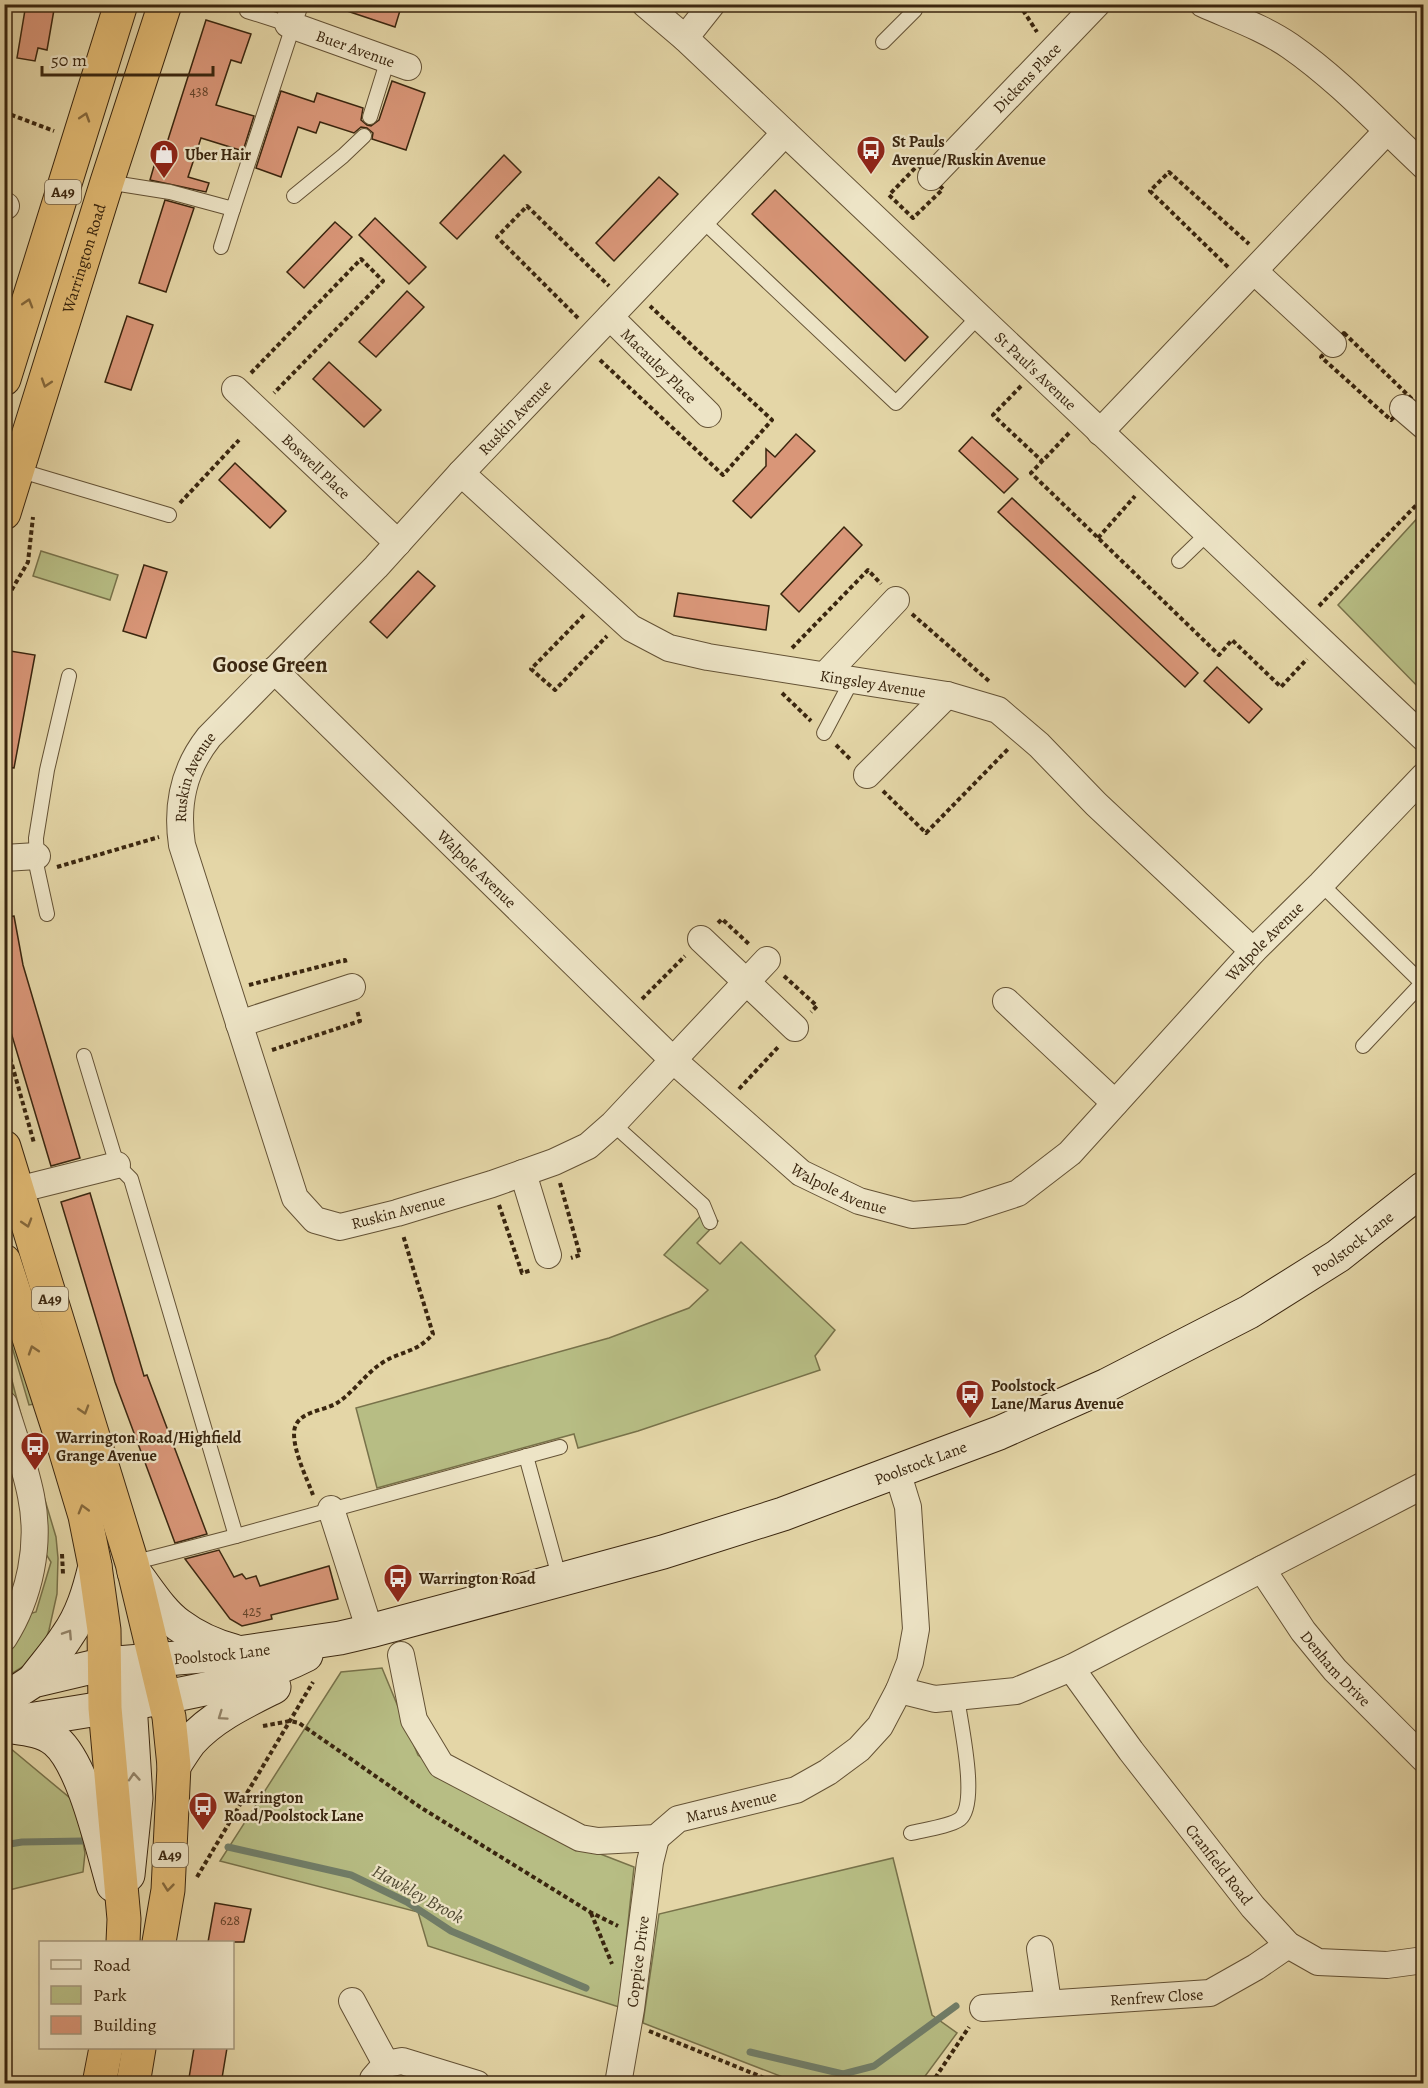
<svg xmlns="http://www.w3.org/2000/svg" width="1428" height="2088" viewBox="0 0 1428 2088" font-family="Alegreya,serif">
<rect width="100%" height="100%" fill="#e4d6a7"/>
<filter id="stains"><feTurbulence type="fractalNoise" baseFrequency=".00333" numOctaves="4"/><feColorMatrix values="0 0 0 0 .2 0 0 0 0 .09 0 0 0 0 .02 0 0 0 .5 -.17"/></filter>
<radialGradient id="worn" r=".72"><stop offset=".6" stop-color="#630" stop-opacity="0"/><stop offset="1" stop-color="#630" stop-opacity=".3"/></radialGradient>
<!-- green -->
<g fill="#b7bd84" stroke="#78724a" stroke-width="1.5">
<polygon points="1423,512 1423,692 1338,605"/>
<polygon points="41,551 118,575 110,600 33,576"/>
<polygon points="706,1210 718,1221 697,1243 720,1264 741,1242 835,1330 815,1356 820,1370 638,1431 578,1448 574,1434 377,1488 356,1408 609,1338 689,1308 708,1290 664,1255"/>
<polygon points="4,1302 35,1404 29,1405 5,1323"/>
<polygon points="4,1350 31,1453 56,1537 58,1558 57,1594 49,1630 43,1648 27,1664 5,1678 5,1653 13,1642 25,1615 36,1612 51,1562 44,1551 16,1410 5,1371"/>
<polygon points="382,1668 418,1755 471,1794 572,1843 634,1867 619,2007 428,1946 418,1912 220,1861 341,1672"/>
<polygon points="10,1748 76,1803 85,1853 83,1872 5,1891 4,1749"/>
<polygon points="893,1858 932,2015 957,2033 920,2083 798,2083 643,2023 659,1914"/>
</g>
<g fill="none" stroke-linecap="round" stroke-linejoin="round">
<!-- stream -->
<g stroke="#717e69" stroke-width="7">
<polyline points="4,1845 22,1842 83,1841"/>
<polyline points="228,1847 351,1875 407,1902 451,1931 586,1988"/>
<polyline points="750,2052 843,2074 874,2066 956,2006"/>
</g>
</g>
<!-- building -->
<g fill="#d99678" stroke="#3a260f" stroke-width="1.5">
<polygon points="26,4 55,4 47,50 38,48 35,61 17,58"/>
<polygon points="339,4 402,4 395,27 338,8"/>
<polygon points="206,20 251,34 241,63 231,60 216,105 254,116 243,151 201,138 188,177 209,183 206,192 150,180 154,166 159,168"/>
<polygon points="392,81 425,93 406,150 372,139 373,133 367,128 361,127 354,133 320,122 316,133 298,127 281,177 256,168 281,91 314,102 317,93 363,108 361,120 367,125 371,126 379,120"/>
<polygon points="504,155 521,172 457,239 440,223"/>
<polygon points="659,177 678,194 614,261 596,243"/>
<polygon points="775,190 928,337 905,361 752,214"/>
<polygon points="165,200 194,208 166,292 139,283"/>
<polygon points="375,218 426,267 409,284 359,235"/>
<polygon points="335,222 352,237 304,288 287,272"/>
<polygon points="407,291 424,307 376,357 359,342"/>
<polygon points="127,316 153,325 131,390 105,382"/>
<polygon points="329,362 381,410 364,427 313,379"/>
<polygon points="796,434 815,451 751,518 733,501 766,466 766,449 775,457"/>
<polygon points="972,437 1018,479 1004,493 959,451"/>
<polygon points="235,463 286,511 270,528 219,480"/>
<polygon points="1012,498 1198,673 1185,687 998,512"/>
<polygon points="844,527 862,545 799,612 781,594"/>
<polygon points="144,565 167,572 146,638 123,631"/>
<polygon points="418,571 435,586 387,638 370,622"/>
<polygon points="678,593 769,606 766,630 674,616"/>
<polygon points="4,650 35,655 14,768 4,767"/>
<polygon points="1217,667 1262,709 1249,723 1204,681"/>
<polygon points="14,916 23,965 80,1158 51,1166 4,1009 4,917"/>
<polygon points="90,1193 144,1376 147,1375 207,1534 175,1543 115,1382 61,1202"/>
<polygon points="219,1550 234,1577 242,1574 246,1579 256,1576 260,1586 329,1566 338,1599 271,1615 272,1619 242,1626 230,1619 185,1559"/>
<polygon points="215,1903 251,1909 244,1942 208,1942"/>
<polygon points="194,2048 227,2048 221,2084 188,2084"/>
</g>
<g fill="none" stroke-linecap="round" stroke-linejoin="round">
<!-- lane casing -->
<g stroke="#645235" stroke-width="16">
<g id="lane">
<polyline points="247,11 288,24"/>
<polyline points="883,42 915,10 916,4"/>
<polyline points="370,117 388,59"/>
<polyline points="107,182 170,192 233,209 293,26"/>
<polyline points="294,196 343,156 364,136"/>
<polyline points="702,220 896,403 979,316"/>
<polyline points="221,247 233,209"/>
<polyline points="18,470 169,515"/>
<polyline points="1179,561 1207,534"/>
<polyline points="824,733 852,680"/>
<polyline points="1321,884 1422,983"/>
<polyline points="47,914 37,868 36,838 47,770 69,676"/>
<polyline points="1363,1046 1424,981"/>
<polyline points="84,1056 117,1165 131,1179 236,1536"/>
<polyline points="613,1124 703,1205 710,1222"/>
<polyline points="526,1456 560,1580"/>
<polyline points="132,1563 236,1536 560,1447"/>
<path d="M911 1833C923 1830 951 1826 960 1819 979 1803 960 1722 957 1697"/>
</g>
</g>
<!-- street casing -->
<g stroke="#645235" stroke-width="28">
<g id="street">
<path id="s1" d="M295 4 288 24 408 67"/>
<path id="s2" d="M645 4 685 38 1424 738"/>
<path d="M1203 4C1232 17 1264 28 1290 46 1339 80 1380 125 1424 166"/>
<polyline points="685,38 712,4"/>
<path id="s3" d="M931 177 1097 4"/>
<polyline points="4,205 6,206"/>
<polyline points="1254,271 1333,344"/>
<path id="s4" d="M610 317 708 414"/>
<path id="s5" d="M235 389 398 543"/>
<polyline points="1403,408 1424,426"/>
<polyline points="1100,432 1387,131"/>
<path id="s6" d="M461 473 631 628 669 648 708 657 947 695 998 710 1039 745 1096 804 1253 951"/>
<path id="s7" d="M274 670 673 1060 801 1173 859 1201 912 1215 963 1211 1018 1193 1070 1153 1253 951 1321 884 1424 776"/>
<polyline points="825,675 896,600"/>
<polyline points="867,775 947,695"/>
<polyline points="4,858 37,856"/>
<polyline points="701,939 795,1028"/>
<path id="s8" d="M767 960 613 1124 588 1146 554 1162 492 1184 397 1213 340 1227 315 1220 295 1198 182 845C176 805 183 770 209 737L376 567 461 473 785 133"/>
<polyline points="1006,1001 1115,1103"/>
<polyline points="239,1024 352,987"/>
<polyline points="523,1173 548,1255"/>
<polyline points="17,1190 117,1165"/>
<path d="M4 1404C13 1434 25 1465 31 1496 41 1544 30 1597 4 1638"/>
<polyline points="331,1509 370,1631"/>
<path id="s9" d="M1262 1569 1303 1631 1335 1670 1424 1759"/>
<path id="s10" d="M401 1655 414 1720 441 1765 580 1838 598 1841 656 1838 678 1819 796 1790 828 1772 859 1749 880 1726 899 1690 910 1662 916 1629 908 1507 897 1471"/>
<path id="s11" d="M1071 1668 1131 1751 1253 1907 1288 1945 1318 1962 1387 1965 1424 1960"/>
<polyline points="899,1690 935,1699 1016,1691 1071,1668 1424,1485"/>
<polyline points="1040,1949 1048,2002"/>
<polyline points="352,2001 386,2064"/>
<path id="s12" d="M983 2008 1210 1993 1256 1967 1288 1945"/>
<polyline points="372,2084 373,2079 386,2064 402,2061 477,2084"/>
<path id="s13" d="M618 2084 631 2009 650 1862 656 1838"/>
</g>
</g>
<!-- secondary casing -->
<g stroke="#3a260f" stroke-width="35">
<g id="secondary">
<path d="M134 1572C148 1590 161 1612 179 1625 195 1637 215 1646 234 1651"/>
<path d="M33 1681C44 1666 57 1652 67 1636 82 1615 89 1591 95 1566"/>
<path id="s14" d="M4 1700 33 1681 105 1664 238 1653 340 1638 370 1631 663 1552 783 1514 999 1433 1107 1385 1249 1312 1338 1256 1424 1188"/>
<path d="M4 1724C53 1716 101 1709 149 1700 203 1690 257 1680 306 1655"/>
<path d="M13 1727C28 1729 44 1731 56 1741 84 1765 102 1848 113 1885"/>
<path d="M174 1766C179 1758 184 1750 190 1742 212 1717 244 1702 274 1687"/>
<polyline points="128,1875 136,1798 130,1703 135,1682"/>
</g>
</g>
<!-- highway casing -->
<g stroke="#3a260f" stroke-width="35">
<g id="highway">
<polyline points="4,379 121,4"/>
<path id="s15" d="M4 513 107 182 165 4"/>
<polyline points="4,1147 132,1563 169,1717 174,1766 168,1890 159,1942"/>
<polyline points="4,1261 64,1446 85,1516 95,1566 104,1630 105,1708 124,1919 123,1942"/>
<polyline points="99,2084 106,2048"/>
<polyline points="133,2084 139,2048"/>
</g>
</g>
<!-- path -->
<g stroke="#3a260f" stroke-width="4" stroke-dasharray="4.5 3" stroke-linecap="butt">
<polyline points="1019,4 1037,32"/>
<polyline points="4,112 54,131"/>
<polygon points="918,165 943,189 913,218 889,195"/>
<polyline points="1228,267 1150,191 1169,172 1249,244"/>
<polyline points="578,318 497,237 527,206 609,286"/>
<polygon points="1344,333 1412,399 1391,420 1321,357"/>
<polyline points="600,360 723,475 772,420 650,306"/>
<polyline points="251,373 361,259 383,281 274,393"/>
<polyline points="1021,386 993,415 1042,461"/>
<polyline points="1069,433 1031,473 1219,655 1232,640 1281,687 1307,659"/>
<polyline points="180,503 239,440"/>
<polyline points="1098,538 1135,496"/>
<polyline points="4,603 28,562 33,517"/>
<polyline points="1319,606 1424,497"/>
<polyline points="912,614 990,682"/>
<polyline points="584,615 531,669 555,690 607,636"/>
<polyline points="792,648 868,570 881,584"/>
<polyline points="782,693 811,721"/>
<polyline points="836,745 850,759"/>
<polyline points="883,791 926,833 1009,748"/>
<polyline points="57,867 159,837"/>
<polyline points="718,923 722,919 750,945"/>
<polyline points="784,976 817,1006 811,1012"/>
<polyline points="249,985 345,960 346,965"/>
<polyline points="642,999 685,956"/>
<polyline points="4,1036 34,1143"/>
<polyline points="272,1050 360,1021 357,1010"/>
<polyline points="739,1089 779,1046"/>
<polyline points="560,1183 580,1255 571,1258"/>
<polyline points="499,1205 522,1273 532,1270"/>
<path d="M313 1495C306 1476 294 1453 294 1433 295 1411 322 1412 337 1403 353 1393 365 1374 382 1363 402 1350 415 1354 433 1334L403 1235"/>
<polyline points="62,1554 63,1574"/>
<polyline points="263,1726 290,1721 299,1723 420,1807 590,1912 618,1926"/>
<polyline points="197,1877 313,1682"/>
<polyline points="591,1913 612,1964"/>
<polyline points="649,2031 779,2084"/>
<polyline points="931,2084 969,2027"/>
</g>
<!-- lane -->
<use href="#lane" stroke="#ede4c6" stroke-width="14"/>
<!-- street -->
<use href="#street" stroke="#ede4c6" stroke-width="26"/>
<!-- secondary -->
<use href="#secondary" stroke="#ede4c6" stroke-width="33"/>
<!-- highway -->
<use href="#highway" stroke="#e2bb74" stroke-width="33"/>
</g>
<!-- one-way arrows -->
<defs><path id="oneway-chevron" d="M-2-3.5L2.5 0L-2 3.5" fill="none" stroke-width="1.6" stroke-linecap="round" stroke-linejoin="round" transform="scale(1.5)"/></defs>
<g stroke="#86693c">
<use href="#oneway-chevron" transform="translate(85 117) rotate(-72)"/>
<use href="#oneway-chevron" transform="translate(28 303) rotate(-73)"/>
<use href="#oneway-chevron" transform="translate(46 383) rotate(108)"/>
<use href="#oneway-chevron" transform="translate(27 1223) rotate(73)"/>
<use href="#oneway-chevron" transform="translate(33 1350) rotate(-108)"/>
<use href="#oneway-chevron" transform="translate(84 1410) rotate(73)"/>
<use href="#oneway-chevron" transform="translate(83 1509) rotate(-106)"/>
<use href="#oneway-chevron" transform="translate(168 1887) rotate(96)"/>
</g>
<g stroke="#94856a">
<use href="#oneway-chevron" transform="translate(68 1634) rotate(-57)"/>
<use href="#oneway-chevron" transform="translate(222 1716) rotate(145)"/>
<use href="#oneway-chevron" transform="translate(134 1777) rotate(-94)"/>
</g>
<!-- icons -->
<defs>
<g id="bus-pin" transform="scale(1.5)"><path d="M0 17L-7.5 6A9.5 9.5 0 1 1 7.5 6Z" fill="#8f2418" stroke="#ede4c6"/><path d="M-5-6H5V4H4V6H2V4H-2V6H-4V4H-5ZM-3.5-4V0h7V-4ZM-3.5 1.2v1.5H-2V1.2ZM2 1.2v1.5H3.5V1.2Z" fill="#fff"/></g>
<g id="shop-pin" transform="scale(1.5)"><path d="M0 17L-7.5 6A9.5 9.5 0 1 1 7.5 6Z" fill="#8f2418" stroke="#ede4c6"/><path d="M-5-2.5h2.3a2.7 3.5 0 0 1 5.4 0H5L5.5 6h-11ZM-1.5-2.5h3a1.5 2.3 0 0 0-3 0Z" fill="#fff"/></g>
</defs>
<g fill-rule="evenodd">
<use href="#bus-pin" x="871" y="150"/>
<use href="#shop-pin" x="164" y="154"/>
<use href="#bus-pin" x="970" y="1394"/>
<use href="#bus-pin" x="35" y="1446"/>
<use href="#bus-pin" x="398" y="1578"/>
<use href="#bus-pin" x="203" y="1806"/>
</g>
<g text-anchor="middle" stroke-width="4.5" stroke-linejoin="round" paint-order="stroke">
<!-- number labels -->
<g font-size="14" fill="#624229">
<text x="199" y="96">438</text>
<text x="252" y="1616">425</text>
<text x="230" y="1925">628</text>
</g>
<!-- shield labels -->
<g fill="#ede4c6" stroke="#705f46" stroke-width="1.5">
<rect x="45" y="180" width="36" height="24" rx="4.5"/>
<rect x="32" y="1287" width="36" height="24" rx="4.5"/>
<rect x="152" y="1843" width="36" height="24" rx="4.5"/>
</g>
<g font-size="15" font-weight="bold" fill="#3a260f">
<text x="63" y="197">A49</text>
<text x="50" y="1304">A49</text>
<text x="170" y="1860">A49</text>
</g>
<!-- street labels -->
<g font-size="16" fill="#3a260f" stroke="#ede4c6">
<text dy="6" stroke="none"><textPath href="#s1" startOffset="93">Buer Avenue</textPath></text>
<text dy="6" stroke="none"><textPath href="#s3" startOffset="138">Dickens Place</textPath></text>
<text dy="6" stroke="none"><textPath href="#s15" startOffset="267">Warrington Road</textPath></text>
<text dy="6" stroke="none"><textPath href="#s4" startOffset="69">Macauley Place</textPath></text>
<text dy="6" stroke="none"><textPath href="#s2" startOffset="536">St Paul's Avenue</textPath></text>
<text dy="6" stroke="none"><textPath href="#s8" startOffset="1503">Ruskin Avenue</textPath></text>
<text dy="6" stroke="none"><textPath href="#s5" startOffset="112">Boswell Place</textPath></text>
<text dy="6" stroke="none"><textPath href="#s6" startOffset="480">Kingsley Avenue</textPath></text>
<text dy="6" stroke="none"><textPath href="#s8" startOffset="1017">Ruskin Avenue</textPath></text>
<text dy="6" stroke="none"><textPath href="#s7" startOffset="284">Walpole Avenue</textPath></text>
<text dy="6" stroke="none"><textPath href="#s7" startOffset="1310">Walpole Avenue</textPath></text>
<text dy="6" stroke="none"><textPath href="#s7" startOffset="770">Walpole Avenue</textPath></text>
<text transform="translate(398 1211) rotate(-15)" y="6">Ruskin Avenue</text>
<text dy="6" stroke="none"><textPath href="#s14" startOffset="1438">Poolstock Lane</textPath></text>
<text dy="6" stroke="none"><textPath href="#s14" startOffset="952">Poolstock Lane</textPath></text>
<text dy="6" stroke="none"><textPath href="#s14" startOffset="226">Poolstock Lane</textPath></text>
<text dy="6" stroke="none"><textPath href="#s9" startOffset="124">Denham Drive</textPath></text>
<text dy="6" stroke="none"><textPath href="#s10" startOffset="436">Marus Avenue</textPath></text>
<text dy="6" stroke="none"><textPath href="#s11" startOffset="246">Cranfield Road</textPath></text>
<text dy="6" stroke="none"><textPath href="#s13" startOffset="124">Coppice Drive</textPath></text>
<text dy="6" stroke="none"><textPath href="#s12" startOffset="174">Renfrew Close</textPath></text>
</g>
<!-- poi labels -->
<g font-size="16" font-weight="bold" fill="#3a260f" stroke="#ede4c6" text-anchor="start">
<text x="892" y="147">St Pauls<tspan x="892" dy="18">Avenue/Ruskin Avenue</tspan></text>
<text x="185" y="160">Uber Hair</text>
<text x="991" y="1391">Poolstock<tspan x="991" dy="18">Lane/Marus Avenue</tspan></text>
<text x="56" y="1443">Warrington Road/Highfield<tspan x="56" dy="18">Grange Avenue</tspan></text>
<text x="419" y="1584">Warrington Road</text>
<text x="224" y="1803">Warrington<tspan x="224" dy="18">Road/Poolstock Lane</tspan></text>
</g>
<!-- water labels -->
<g font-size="18" font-style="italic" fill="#514b34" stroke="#ede4c6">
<text transform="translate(418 1894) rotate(29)" y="6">Hawkley Brook</text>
</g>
<!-- district labels -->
<g font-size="22" font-weight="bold" fill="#3a260f" stroke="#ede4c6">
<text x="270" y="672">Goose Green</text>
</g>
</g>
<!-- margin -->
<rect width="1428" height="2088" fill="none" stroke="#e4d6a7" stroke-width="24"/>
<rect x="6" y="6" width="1416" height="2076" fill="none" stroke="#3a260f" stroke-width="3"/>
<rect x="12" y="12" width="1404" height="2064" fill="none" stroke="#3a260f" stroke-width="1.5"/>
<!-- legend -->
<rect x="39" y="1941" width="195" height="108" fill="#ede4c6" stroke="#a5987d" stroke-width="1.5"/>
<rect x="51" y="1960" width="30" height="9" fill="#ede4c6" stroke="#a5987d" stroke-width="1.5"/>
<text x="93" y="1971" font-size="18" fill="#3a260f">Road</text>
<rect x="51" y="1986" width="30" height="18" fill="#b7bd84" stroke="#a5987d" stroke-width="1.5"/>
<text x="93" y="2001" font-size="18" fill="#3a260f">Park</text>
<rect x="51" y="2016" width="30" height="18" fill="#d99678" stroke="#a5987d" stroke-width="1.5"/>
<text x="93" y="2031" font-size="18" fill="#3a260f">Building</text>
<!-- scale -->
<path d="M42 66v9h171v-9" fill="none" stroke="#3a260f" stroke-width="3"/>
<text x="51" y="66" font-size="18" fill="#3a260f" stroke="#ede4c6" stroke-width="4.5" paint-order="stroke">50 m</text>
<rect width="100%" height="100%" filter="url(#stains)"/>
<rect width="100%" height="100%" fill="url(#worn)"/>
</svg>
